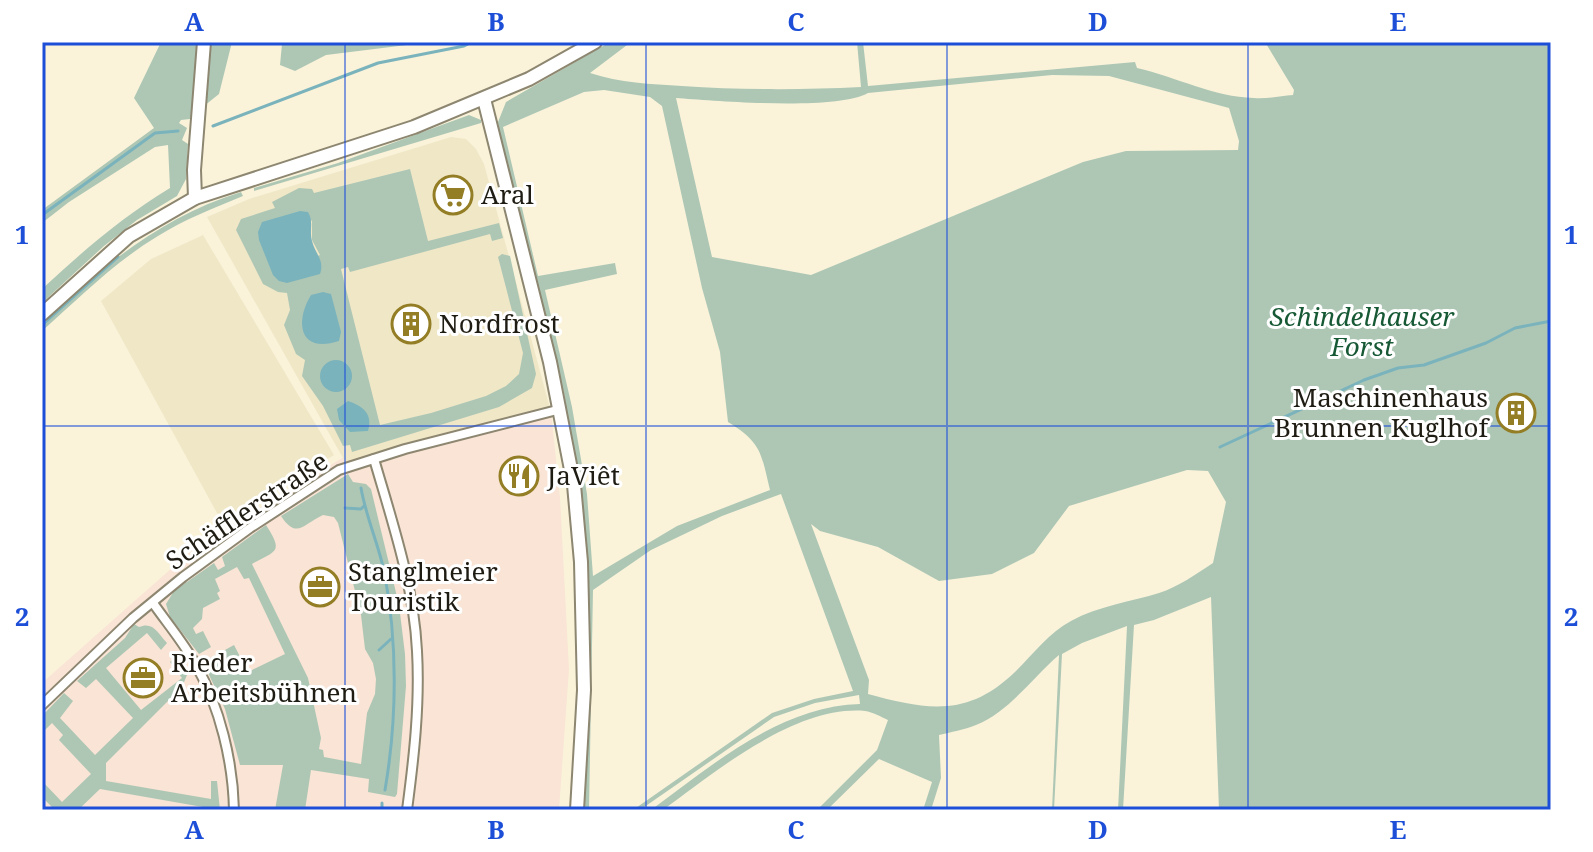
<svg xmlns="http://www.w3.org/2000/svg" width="1593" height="852" viewBox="0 0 1593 852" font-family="'Noto Serif',serif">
<rect width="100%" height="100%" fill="#faf3da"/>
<!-- commercial -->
<polygon fill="#f9e4d5" points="551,412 560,498 569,669 559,810 42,810 42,683 199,544 344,457 348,466"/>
<!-- built -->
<g fill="#f0e7c7">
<polygon points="451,137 466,139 476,149 484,164 551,412 348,467 207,217 249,199"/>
<polygon points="203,235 334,455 223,524 101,301 151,259"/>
</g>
<!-- green -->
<g fill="#aec7b5" fill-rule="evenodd">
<path d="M161 42H200L193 114 190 119 181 120 179 123 187 128 182 140 188 144 186 179 177 196 137 220 104 246 42 303V289C83 251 122 217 170 188L168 145 155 147 69 202 42 223V210L154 128 134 98Z"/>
<polygon points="209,42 232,42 219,94 199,110"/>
<polygon points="279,42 431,42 326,55 295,71 280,65 282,44"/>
<path d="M610 42H631L590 73C620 83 651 84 682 86 742 90 801 90 861 87L857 42H863L868 86 1135 62 1137 68C1176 77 1214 97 1254 98 1267 99 1280 96 1293 95L1294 90 1265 42H1551V810H1219L1211 597 1154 620 1134 625 1123 810H1118L1127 626 1082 643 1062 654 1054 810H1052L1059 655C1032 678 1009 712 976 725 964 730 951 732 939 735L941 778 931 810H923L932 782 879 759 827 810H817L877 750 888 720C881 717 873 712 865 711 796 705 716 771 663 810H651C712 765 781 706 860 704L859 695 815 703 774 717 640 810H633L772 713 814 699 853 691 781 494 722 516 651 550 593 590 589 810H581L579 493 564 393 500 142 498 122 506 102ZM1052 75 1109 76 1229 108 1239 141 1238 150 1126 151 1083 162 811 275 712 257 676 98C717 101 836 111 868 93ZM604 90 650 97 662 106 702 288 720 352 728 422C762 443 761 453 770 490L677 526 593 576 587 494 572 407 545 290 617 274 615 263 538 276 503 127 584 92ZM1187 470 1208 471 1226 502 1213 563C1196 574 1178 587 1159 593 1130 602 1098 606 1071 621 1049 633 1034 653 1016 671 968 718 927 710 868 694L869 680 811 524 820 531 878 547 939 581 992 574 1034 553 1069 506Z"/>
<polygon points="469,115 481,120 481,123 254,191 254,188 338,163"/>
<path d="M410 169 428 241 499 223 503 238 492 241 490 234 350 272 348 267 341 269 380 425 431 413 486 396 506 386 519 374 523 353 498 257 502 254 510 256 536 374 532 388 499 407 352 452 350 445 343 446 323 406 302 376 305 360 296 354 284 325 290 310 287 293 278 292 263 284 236 230 241 219 275 208 272 202 299 188 312 189 314 193ZM312 220V240L320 255 273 275Z"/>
<path d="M241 192 243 196C214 208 185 219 158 236 116 261 79 298 42 331V320C103 267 162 216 241 192Z"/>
<path d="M348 474 353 482 366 484 371 489 399 605 405 654 406 686 397 794 395 797 368 792 369 779 311 770 305 810H275L283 765H240L225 709 203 662 234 645 248 672 285 654 249 578 244 579 237 567 215 579 220 591 217 593 220 599 203 608 202 619 193 628 196 634 203 631 211 647 199 654 170 617 166 604 174 591 214 563 218 570 225 566 222 557 266 525C284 553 276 550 252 564L308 678 321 738 319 749 323 750 324 757 361 764 367 713 375 694 376 679 373 663 365 649 361 615 338 523 334 517 323 515C303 524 297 540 281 516Z"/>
<path d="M134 624 139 627C153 621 158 633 167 643L161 650 147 633 106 668 141 710 182 678 170 662 175 657 187 675 182 687 106 763V781L211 799V781H217L220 810 100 789 78 810H55L42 797V781L62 802 91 774 59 740 63 735 52 723 42 733V716L64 693 73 701 60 718 95 755 133 718 96 679 86 688 77 681 125 638Z"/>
</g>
<!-- water -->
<g fill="#7bb3bc">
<path d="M300 211 308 212C314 222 309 230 312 241 315 254 325 260 320 274L287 283 279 281 273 275 259 240 258 232 262 222Z"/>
<path d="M323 292 331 294 341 332 339 341C300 354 294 323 311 295Z"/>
<circle cx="336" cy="376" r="16"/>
<path d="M348 401C363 406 373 414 368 431L350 432 339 420 337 409Z"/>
</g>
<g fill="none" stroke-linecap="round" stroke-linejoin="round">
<!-- stream -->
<g stroke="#7bb3bc" stroke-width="3">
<polyline points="213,126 378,63 464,46 472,42"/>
<polyline points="42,215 155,133 178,131"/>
<polyline points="42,325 118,257"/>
<polyline points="1220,447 1364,380 1398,368 1424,365 1486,343 1515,328 1551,321"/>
<path d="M361 488C366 517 378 543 384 571 398 642 397 720 385 790"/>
<polyline points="345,508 361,509 364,506"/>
<polyline points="365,578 384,571"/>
<polyline points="379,650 391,639"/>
<polyline points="382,810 382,803"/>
</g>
<!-- street casing -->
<g stroke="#8d8670" stroke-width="12">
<g id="street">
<path d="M374 459C392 521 414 586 417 651 420 704 414 757 407 810"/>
<path d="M153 603C167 623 184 643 196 665 220 707 233 762 234 810"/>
<polyline points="42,705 133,618 183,577 250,528 339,470 405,449 561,409"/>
</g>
</g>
<!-- secondary casing -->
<g stroke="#8d8670" stroke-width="16">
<g id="secondary">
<polyline points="484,99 550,362 574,485 581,562 584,690 577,810"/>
<polyline points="195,198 194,170 204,42"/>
<polyline points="42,314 129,236 195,198 414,127 529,79 595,42"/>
</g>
</g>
<!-- street -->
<use href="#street" stroke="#fff" stroke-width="8"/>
<!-- secondary -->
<use href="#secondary" stroke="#fff" stroke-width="12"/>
</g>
<!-- grid -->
<path fill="none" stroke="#1d4ed8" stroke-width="2" stroke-opacity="0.55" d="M345 42V810M646 42V810M947 42V810M1248 42V810M42 426H1551"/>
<!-- icons -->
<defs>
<g id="supermarket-ring" transform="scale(2)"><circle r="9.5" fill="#fff" stroke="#947e25" stroke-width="1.5"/><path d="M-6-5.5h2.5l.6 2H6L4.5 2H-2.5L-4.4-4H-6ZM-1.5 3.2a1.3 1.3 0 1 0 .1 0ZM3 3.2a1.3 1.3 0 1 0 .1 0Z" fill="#947e25"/></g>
<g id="building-ring" transform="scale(2)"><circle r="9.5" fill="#fff" stroke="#947e25" stroke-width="1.5"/><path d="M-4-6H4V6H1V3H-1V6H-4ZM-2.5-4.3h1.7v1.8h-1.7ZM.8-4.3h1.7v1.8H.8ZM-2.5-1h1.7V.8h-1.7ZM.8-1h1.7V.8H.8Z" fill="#947e25"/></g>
<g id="restaurant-ring" transform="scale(2)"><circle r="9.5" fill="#fff" stroke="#947e25" stroke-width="1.5"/><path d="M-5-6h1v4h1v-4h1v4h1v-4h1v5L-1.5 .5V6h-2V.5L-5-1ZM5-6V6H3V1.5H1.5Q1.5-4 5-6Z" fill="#947e25"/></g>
<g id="office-ring" transform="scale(2)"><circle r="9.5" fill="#fff" stroke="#947e25" stroke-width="1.5"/><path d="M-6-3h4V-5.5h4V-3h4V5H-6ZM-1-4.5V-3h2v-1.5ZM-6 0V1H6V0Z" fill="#947e25"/></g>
</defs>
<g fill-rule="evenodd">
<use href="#supermarket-ring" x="453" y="195"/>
<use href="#building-ring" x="411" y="324"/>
<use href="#building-ring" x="1516" y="413"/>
<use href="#restaurant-ring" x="519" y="476"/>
<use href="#office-ring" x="320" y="587"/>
<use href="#office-ring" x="143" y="678"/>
</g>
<g text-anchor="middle" stroke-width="6" stroke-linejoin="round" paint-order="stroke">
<!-- poi labels -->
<g font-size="26" fill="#1f1c13" stroke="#fff" text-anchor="start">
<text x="481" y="204">Aral</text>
<text x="439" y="333">Nordfrost</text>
<text x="1488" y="407" text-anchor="end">Maschinenhaus<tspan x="1488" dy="30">Brunnen Kuglhof</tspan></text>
<text x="547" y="485">JaViêt</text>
<text x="348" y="581">Stanglmeier<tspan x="348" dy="30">Touristik</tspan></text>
<text x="171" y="672">Rieder<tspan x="171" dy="30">Arbeitsbühnen</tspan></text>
</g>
<!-- park labels -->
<g font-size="26" font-style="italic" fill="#175935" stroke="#fff">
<text x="1362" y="326">Schindelhauser<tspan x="1362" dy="30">Forst</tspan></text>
</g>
<!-- street labels -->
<g font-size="26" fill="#1f1c13" stroke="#fff">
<text transform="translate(247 511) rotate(-34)" y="9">Schäfflerstraße</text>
</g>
</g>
<!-- border -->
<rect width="1593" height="852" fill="none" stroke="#ffffff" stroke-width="88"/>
<rect x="44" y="44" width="1505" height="764" fill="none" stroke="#1d4ed8" stroke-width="3"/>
<g font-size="26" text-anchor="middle" font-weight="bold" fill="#1d4ed8">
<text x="194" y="31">A</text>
<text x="496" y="31">B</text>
<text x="796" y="31">C</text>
<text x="1098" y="31">D</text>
<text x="1398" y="31">E</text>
<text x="22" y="244">1</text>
<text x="1571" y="244">1</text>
<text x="22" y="626">2</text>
<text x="1571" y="626">2</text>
<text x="194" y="839">A</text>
<text x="496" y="839">B</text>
<text x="796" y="839">C</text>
<text x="1098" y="839">D</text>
<text x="1398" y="839">E</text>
</g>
</svg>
